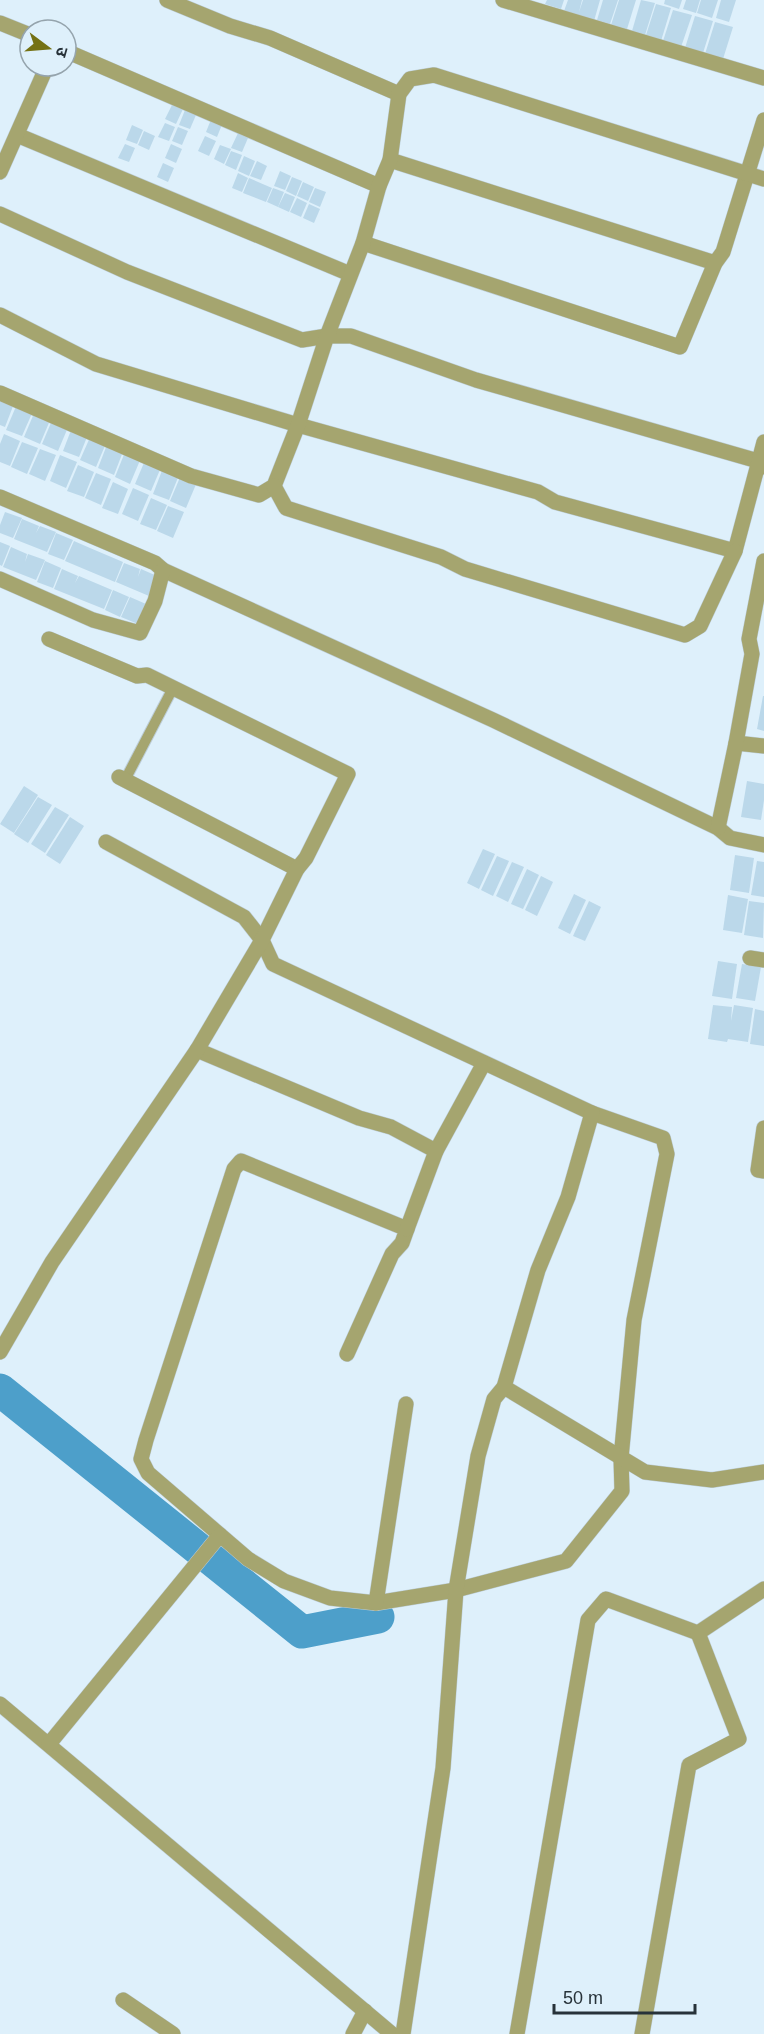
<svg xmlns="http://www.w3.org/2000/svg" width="764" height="2034" viewBox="0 0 764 2034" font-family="Helvetica,'Noto Sans Devanagari',sans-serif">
<rect width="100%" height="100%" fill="#def0fb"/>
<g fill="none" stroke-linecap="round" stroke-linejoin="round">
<!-- river -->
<polyline stroke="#4d9fca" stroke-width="33" points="0,1390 302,1632 378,1617"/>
</g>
<!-- building -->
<g fill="#bbd8ea">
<polygon points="547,0 564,0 561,9 545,4"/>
<polygon points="568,0 582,0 579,12 583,0 600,0 594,21 564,11"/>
<polygon points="603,0 618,0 610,24 597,20"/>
<polygon points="619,0 636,0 627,29 611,25"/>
<polygon points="641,0 655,3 645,35 632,31"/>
<polygon points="665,0 682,0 679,9 664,4"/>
<polygon points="686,0 700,0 696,13 683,9"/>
<polygon points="701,0 718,0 712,18 697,13"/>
<polygon points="721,0 736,0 729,22 716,18"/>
<polygon points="656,4 671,8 661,41 646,35"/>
<polygon points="673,10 692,15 681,47 663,41"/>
<polygon points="695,16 713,21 703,53 685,48"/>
<polygon points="715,22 733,27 723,59 705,54"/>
<polygon points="172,105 183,109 176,124 165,119"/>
<polygon points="185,110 196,115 190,129 179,125"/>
<polygon points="212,117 223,122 217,137 206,132"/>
<polygon points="165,123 175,127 169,141 158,137"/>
<polygon points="132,125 143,130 137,144 126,140"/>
<polygon points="178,127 188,131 182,145 172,141"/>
<polygon points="144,131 155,136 149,150 138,145"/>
<polygon points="238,133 248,138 242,152 231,148"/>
<polygon points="205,136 216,141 209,156 198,151"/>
<polygon points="125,144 135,148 129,162 118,158"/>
<polygon points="171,144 182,149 176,163 165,158"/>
<polygon points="220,145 231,149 224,164 214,159"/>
<polygon points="231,151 242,155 236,170 225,165"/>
<polygon points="244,156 255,161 249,176 238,171"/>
<polygon points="257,161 267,166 261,180 250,176"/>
<polygon points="163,163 174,168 168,182 157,177"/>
<polygon points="280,171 291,176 285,190 274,186"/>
<polygon points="238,173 248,178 242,192 232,188"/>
<polygon points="292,177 302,181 296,196 286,191"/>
<polygon points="249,178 272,188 266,202 243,193"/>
<polygon points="303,182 314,187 308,201 297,196"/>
<polygon points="273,188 284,192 278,207 267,202"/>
<polygon points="315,188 326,192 320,207 309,202"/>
<polygon points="285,193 295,197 289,212 278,207"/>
<polygon points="297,198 307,203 301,217 290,212"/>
<polygon points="309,204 320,209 314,223 303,218"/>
<polygon points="0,395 15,401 5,427 0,425"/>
<polygon points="17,404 33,411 22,436 6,430"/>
<polygon points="35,411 51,418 40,444 24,437"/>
<polygon points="53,418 69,425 58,451 42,444"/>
<polygon points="73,425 89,432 79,457 63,451"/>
<polygon points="4,434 20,441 10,466 0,462 0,444"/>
<polygon points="91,435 107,441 96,467 80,460"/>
<polygon points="22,442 38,448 27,474 11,467"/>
<polygon points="108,442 124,449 114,475 98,468"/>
<polygon points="40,449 56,455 45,481 29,474"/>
<polygon points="125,452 141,458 130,484 115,477"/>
<polygon points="60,455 77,462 66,488 50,481"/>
<polygon points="146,458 162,465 151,491 135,484"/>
<polygon points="78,465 94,472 84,497 67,491"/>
<polygon points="163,468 179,475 169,500 153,494"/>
<polygon points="96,473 111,479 101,505 85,498"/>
<polygon points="181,475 197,482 186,508 170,501"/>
<polygon points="113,482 128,489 118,514 102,508"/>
<polygon points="133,488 149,495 138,521 122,514"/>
<polygon points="151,498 167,505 156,530 140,524"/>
<polygon points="168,506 184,512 173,538 157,531"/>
<polygon points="5,512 22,518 13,538 0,533 0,525"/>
<polygon points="22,519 39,526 36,533 40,526 56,532 47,552 14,539"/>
<polygon points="56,533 73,540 64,560 48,554"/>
<polygon points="74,541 90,548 87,555 90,548 123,562 115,582 65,561"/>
<polygon points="0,542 10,546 2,566 0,565"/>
<polygon points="11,547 27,554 25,562 28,554 45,560 36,580 3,567"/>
<polygon points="45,561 61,568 53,588 37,582"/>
<polygon points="124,563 140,569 138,577 141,569 157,576 149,596 116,582"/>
<polygon points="62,569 78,576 75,583 79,576 112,590 104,609 54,589"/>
<polygon points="113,590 129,597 120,617 105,610"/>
<polygon points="130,597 146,604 138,624 121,617"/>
<polygon points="763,696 764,696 764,731 757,729"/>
<polygon points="747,781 764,784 764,800 761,820 741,817"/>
<polygon points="24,786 38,795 14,833 0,824"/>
<polygon points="38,797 52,805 28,843 14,834"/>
<polygon points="55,807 69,815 45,853 31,844"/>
<polygon points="70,817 84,826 60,864 46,855"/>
<polygon points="483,849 495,854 479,889 467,883"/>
<polygon points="735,855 754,858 749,893 730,890"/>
<polygon points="497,856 509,861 493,896 481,890"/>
<polygon points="757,861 764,862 764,897 751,895"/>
<polygon points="512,862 524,867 508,902 496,896"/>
<polygon points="527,869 539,875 523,909 511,904"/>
<polygon points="541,876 553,882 537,916 525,910"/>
<polygon points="574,894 586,900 570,934 558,928"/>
<polygon points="728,895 748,899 742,933 723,930"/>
<polygon points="589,901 601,907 585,941 573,936"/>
<polygon points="749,901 764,903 763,938 744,935"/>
<polygon points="718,961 737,964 732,999 712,996"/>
<polygon points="742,964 761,967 755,1001 736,998"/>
<polygon points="713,1005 732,1007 731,1021 734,1005 753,1008 748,1042 728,1039 727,1042 708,1039"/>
<polygon points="755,1009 764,1011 764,1046 750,1044"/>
</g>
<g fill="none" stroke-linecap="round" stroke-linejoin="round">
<!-- lane casing -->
<g stroke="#bdced8" stroke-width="12">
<polyline id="lane" points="125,780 173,688"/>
</g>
<!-- street casing -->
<g stroke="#bdced8" stroke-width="16">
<g id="street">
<polyline points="167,0 230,26 270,38 399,94"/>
<polyline points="503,0 764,78"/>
<polyline points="0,23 30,35"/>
<polyline points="66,51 379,186"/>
<polyline points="17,135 350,274"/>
<polyline points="390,160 715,263"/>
<polyline points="0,172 47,66"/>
<polyline points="0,214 127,272 302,340 327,336 351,336 476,380 758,461 762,467"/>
<polyline points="363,243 680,347 715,263 723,252 764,120"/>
<polyline points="0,315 96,364 298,425 538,492 555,502 735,551 764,442"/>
<polyline points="0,393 191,476 259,495 274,486 298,425 327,336 363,243 379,186 390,160 399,94 410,79 434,75 764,179"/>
<polyline points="274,486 286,508 441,557 465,569 685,635 700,626 735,551"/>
<polyline points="0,497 155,563 163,570 493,720 718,828 730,838 764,845"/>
<polyline points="0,579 93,620 140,633 155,601 163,570"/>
<polyline points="736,743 764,746"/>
<polyline points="119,777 297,869"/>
<polyline points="718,828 736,743 752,654 749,639 764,561"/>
<polyline points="106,842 244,917 262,940 273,964 592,1113 663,1138 667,1154 634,1320 621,1458 622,1491 566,1561 456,1590 376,1603 330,1598 284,1581 248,1559 148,1473 141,1459 146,1440 234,1169 241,1161 407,1229 402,1243 392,1254 347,1354"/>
<polyline points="750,958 764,960"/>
<polyline points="197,1050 359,1118 391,1127 436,1151"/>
<polyline points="764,1128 758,1170 764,1171"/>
<polyline points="407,1229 436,1151 484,1063"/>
<polyline points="0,1352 52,1262 197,1050 262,940 297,869 306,858 348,774 147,675 137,676 49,639"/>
<polyline points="504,1387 645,1472 712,1480 764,1472"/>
<polyline points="376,1603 406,1404"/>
<polyline points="0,1704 392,2034"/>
<polyline points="49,1744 220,1535"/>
<polyline points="123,2000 173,2034"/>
<polyline points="353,2034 365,2011"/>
<polyline points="403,2034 443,1768 456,1590 478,1456 494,1399 504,1387 538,1270 568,1197 592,1113"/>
<polyline points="517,2034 588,1620 606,1599 698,1633"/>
<polyline points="642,2034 689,1765 739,1739 698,1633 764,1589"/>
</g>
</g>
<!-- lane -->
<use href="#lane" stroke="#a5a56f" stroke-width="10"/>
<!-- street -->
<use href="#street" stroke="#a5a56f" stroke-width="15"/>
</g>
<!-- north arrow -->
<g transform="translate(48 48) rotate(106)"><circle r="28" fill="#def0fb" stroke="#95a4ad" stroke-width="1.5"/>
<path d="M0-4.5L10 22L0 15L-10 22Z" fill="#747114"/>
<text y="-9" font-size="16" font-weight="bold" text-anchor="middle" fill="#273239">उ</text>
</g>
<!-- scale -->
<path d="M554 2004v9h141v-9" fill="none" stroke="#273239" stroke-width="3"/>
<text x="563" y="2004" font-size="18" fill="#273239" stroke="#def0fb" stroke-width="4.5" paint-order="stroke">50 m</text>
</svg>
